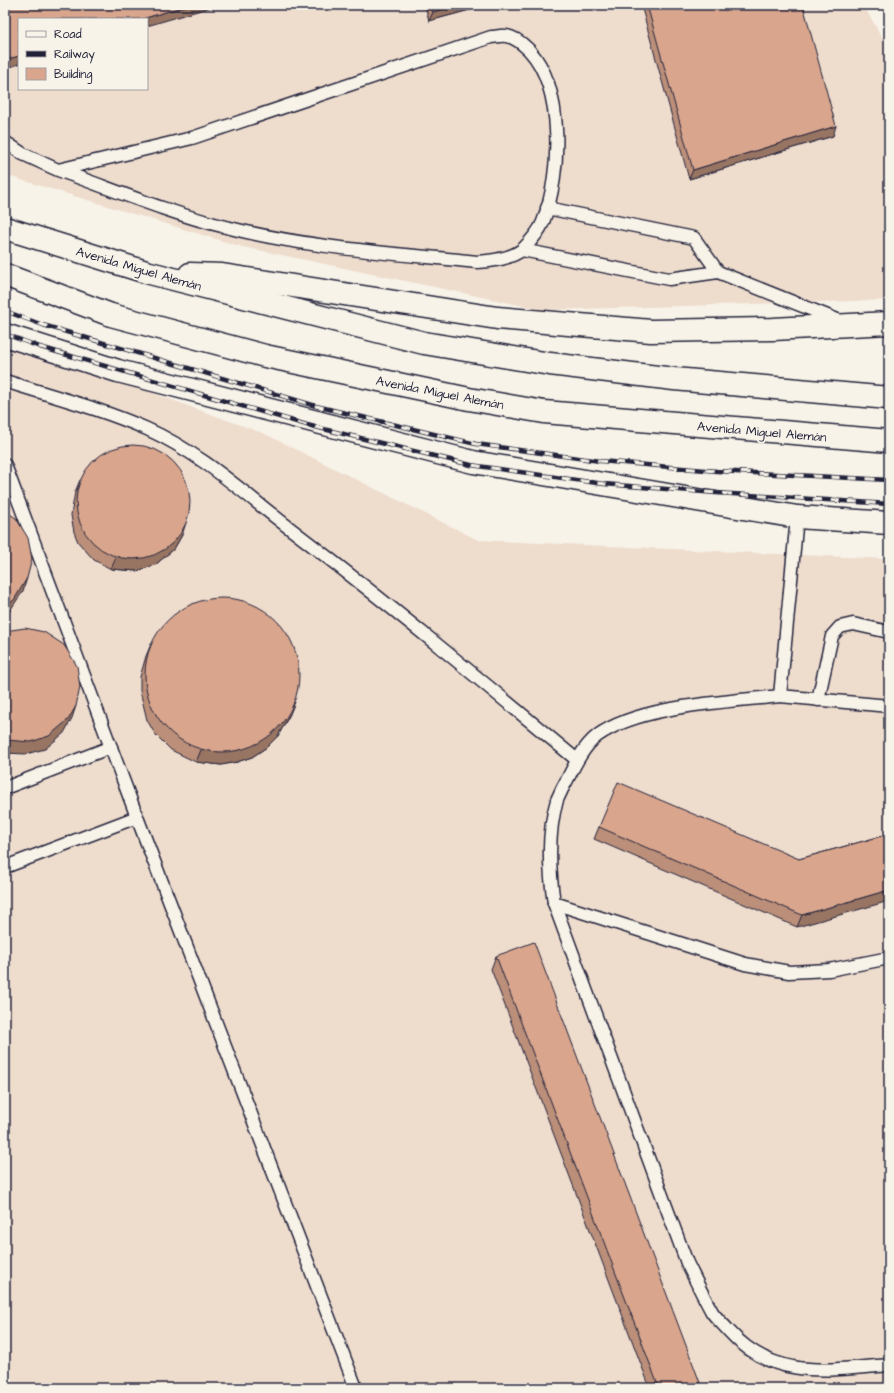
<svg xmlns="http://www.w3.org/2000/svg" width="894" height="1393" viewBox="0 0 894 1393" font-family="'Architects Daughter',sans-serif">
<rect width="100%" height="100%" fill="#f7f3e8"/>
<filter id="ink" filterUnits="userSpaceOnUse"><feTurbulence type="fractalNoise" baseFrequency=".025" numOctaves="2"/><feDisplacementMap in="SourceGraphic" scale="8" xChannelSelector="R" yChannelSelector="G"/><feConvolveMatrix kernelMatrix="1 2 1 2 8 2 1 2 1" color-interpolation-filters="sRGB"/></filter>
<g filter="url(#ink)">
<!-- built -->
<g fill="#eedccd" fill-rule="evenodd">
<path d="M5 5H863L889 49V300L543 310 239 246 5 175ZM19 19H147V89H19Z"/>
<polygon points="5,339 265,434 478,540 889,559 889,1388 5,1388"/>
</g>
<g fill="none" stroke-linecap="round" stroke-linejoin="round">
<!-- lane casing -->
<g stroke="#22223b" stroke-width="15">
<g id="lane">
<path d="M5 142 23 154 58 170 192 138 491 37C496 37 501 35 506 36 515 37 523 44 529 50 565 89 561 175 543 222 539 232 531 241 523 249 511 259 492 261 477 262 392 253 305 248 222 226 166 212 112 189 58 170"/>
<polyline points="547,208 694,238 718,272"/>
<polyline points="522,250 669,279 718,272 840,321"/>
<path d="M5 381C52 396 102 409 147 429 201 453 246 495 292 530 389 604 483 682 577 760"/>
<polyline points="5,465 137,817 356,1388"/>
<polyline points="797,517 780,696 889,706"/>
<path d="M780 696C728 702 639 705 597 736 584 746 575 764 568 778 564 785 560 793 557 800 547 834 549 869 554 903L687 1263C695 1279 703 1296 712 1312 716 1318 723 1324 728 1330 773 1381 828 1370 889 1365"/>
<polyline points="818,700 832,636 840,627 853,624 889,632"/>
<polyline points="5,788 111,747"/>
<polyline points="5,867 137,817"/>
<polyline points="554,903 745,964 789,972 829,970 889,958"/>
</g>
</g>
<!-- secondary casing -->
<g stroke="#22223b" stroke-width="25">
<polyline id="secondary" points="5,335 118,371 473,462 797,517 889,523"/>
</g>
<!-- highway casing -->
<g stroke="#22223b" stroke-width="25">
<g id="highway">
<polyline points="5,228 146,272 424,343 550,364 674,379 889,398"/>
<polyline points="190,274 222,275 497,318 651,331 773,329 889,323"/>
<polyline points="5,275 111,315 265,356 469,399 544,412 889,441"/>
</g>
</g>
<!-- lane -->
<use href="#lane" stroke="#f7f3e8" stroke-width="12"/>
<!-- secondary -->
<use href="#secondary" stroke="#f7f3e8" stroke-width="22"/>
<!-- highway -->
<use href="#highway" stroke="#f7f3e8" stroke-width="22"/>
<!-- rail casing -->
<g stroke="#22223b" stroke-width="4.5">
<g id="rail">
<polyline points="5,311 43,325 316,406 476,444 600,461 717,471 889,480"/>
<polyline points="5,334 40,347 307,425 471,465 604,484 716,493 889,504"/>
</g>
</g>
<!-- rail -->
<use href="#rail" stroke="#f7f3e8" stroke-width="3" stroke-dasharray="9" stroke-linecap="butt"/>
</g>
<!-- wall -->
<g fill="#bb8f79" stroke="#22223b">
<polygon points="425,5 488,5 429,21"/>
<polygon points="641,5 803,5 833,136 689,179"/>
<polygon points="80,480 182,535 174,549 155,565 137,571 111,569 94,560 78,542 74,532 71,515 75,492"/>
<polygon points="151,644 290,714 278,736 267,747 252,757 237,762 221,765 196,762 171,750 155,734 147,720 140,691 140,677 146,656"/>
<polygon points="599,827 799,859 889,834 797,927 594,839"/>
<polygon points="496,956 702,1388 650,1388 491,969"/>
</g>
<!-- shaded-wall -->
<g fill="#987463" stroke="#22223b">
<polygon points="189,5 218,5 147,26 147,19 142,19"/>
<polygon points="457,5 488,5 429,21 433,12"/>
<polygon points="19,56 19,64 5,69 5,60"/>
<polygon points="836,126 833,136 689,179 693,170"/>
<polygon points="186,523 182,535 174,549 155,565 137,571 111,569 116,557"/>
<polygon points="27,578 23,591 9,612 5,615 5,606"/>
<polygon points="295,702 290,714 278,736 267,747 252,757 237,762 221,765 196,762 201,750"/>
<polygon points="76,706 72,718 64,733 45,749 26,754 5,753 5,744 6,740"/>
<polygon points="889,890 889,901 797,927 802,915"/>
</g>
<!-- building -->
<g fill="#d9a68d" stroke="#22223b">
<polygon points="5,5 189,5 142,19 19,19 19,56 5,60"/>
<polygon points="431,5 457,5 433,12"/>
<polygon points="647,5 803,5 836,126 693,170"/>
<circle cx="133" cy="502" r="57"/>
<polygon points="5,511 16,518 28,538 32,559 27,578 14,600 5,606"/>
<circle cx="222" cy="675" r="77"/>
<polygon points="25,628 44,632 64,645 77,666 80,687 76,706 68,720 49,736 31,742 6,740 5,740 5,631"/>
<polygon points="618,782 799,859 889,834 889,890 802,915 599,827"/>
<polygon points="534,942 702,1388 659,1388 496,956"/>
</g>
</g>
<g text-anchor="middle" stroke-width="3.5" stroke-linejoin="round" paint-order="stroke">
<!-- street labels -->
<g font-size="13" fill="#22223b" stroke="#f7f3e8">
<text transform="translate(139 268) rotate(16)" y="5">Avenida Miguel Alemán</text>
<text transform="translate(440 392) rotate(11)" y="5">Avenida Miguel Alemán</text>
<text transform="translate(762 431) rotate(5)" y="5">Avenida Miguel Alemán</text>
</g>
</g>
<!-- margin -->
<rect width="894" height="1393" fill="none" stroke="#f7f3e8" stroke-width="20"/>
<rect x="10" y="10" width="874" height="1373" fill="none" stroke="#22223b" stroke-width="1.5" filter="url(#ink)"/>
<!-- legend -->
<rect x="18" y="18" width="130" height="72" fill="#f7f3e8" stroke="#a29fa3"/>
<rect x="26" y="31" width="20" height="6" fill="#f7f3e8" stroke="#a29fa3"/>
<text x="54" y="38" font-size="12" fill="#22223b">Road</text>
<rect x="26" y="51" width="20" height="6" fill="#22223b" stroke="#a29fa3"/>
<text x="54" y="58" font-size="12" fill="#22223b">Railway</text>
<rect x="26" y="68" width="20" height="12" fill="#d9a68d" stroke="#a29fa3"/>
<text x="54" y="78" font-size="12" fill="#22223b">Building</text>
</svg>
